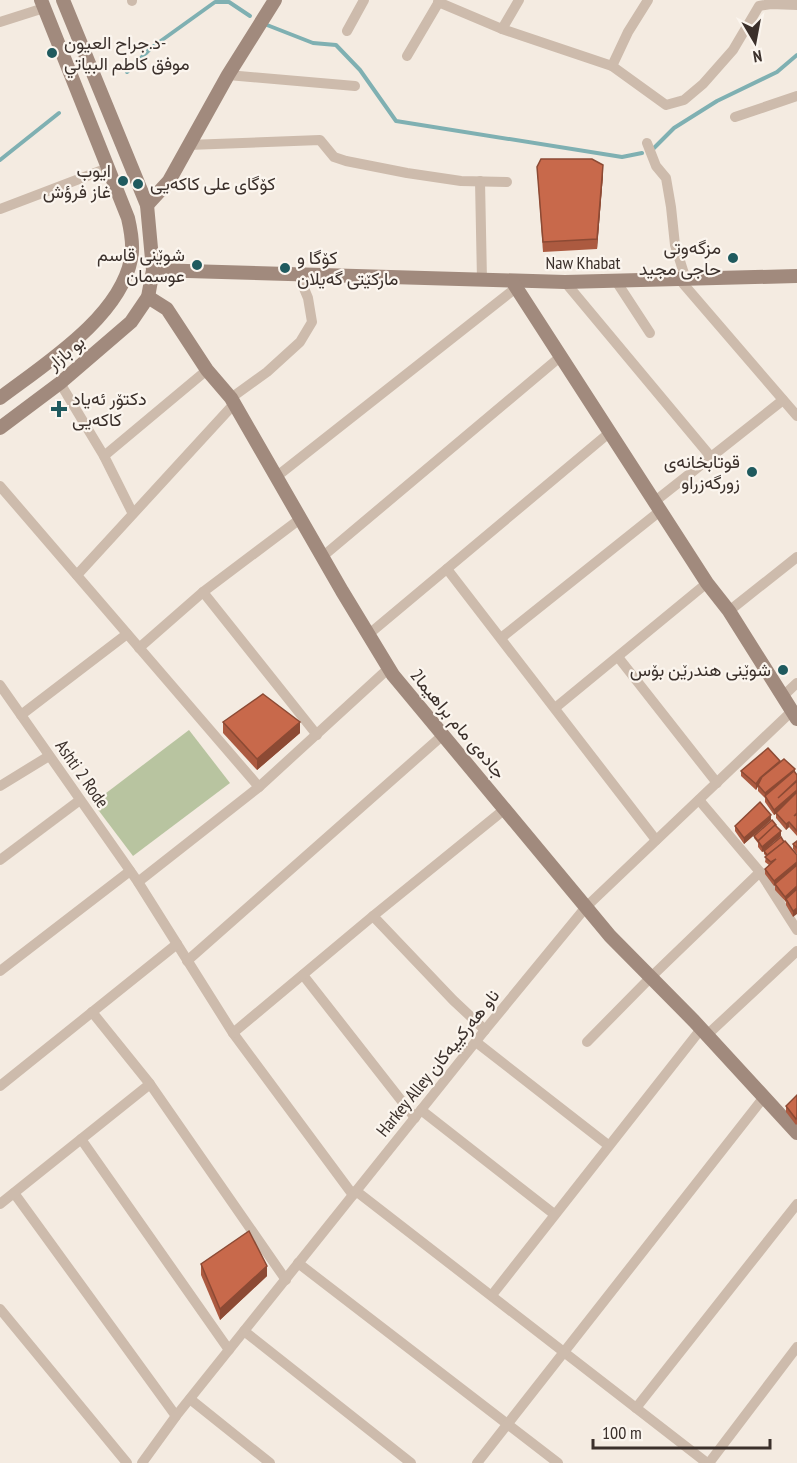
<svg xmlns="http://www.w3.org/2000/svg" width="797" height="1463" viewBox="0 0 797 1463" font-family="'PT Sans Narrow',Vazirmatn,sans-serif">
<rect width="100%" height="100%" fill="#f4ebe1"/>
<!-- green -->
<polygon fill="#b8c4a0" points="189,730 230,783 133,856 93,803"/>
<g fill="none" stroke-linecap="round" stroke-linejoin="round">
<!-- stream -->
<g stroke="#7fb0b2" stroke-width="4">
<polyline points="267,25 313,43 336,45 360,70 396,121 622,157 642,153"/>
<polyline points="127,72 151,48 215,2 229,2 250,16"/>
<polyline points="653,149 674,128 717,101 777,72 797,55"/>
<polyline points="0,160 59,113"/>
</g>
<!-- street -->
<g stroke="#cdbbac" stroke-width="10">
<polyline points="132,0 132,1"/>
<polyline points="438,2 502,29 612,66 666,105 684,100 703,84 733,50 759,6 771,4 797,5"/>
<polyline points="0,22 44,8"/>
<polyline points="502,29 519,0"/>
<polyline points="347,31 364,0"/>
<polyline points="407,56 440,0"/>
<polyline points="612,66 628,32 648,0"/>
<polyline points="228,75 355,86"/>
<polyline points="735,117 797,96"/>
<polyline points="647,143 656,166 666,178 671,207 675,245 686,280"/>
<polyline points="188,145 320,140 334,157 346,161 407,173 461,181 507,182"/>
<polyline points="480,181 482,280"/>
<polyline points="0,209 108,168"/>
<polyline points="680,280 797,416"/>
<polyline points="616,281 650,333"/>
<polyline points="565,282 711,457"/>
<polyline points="60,383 104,456 132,512"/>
<polyline points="231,398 267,372 300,342 312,322 308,298 298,274"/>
<polyline points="104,456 207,370"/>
<polyline points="276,477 517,287"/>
<polyline points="0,486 259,787"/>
<polyline points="654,502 783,400"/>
<polyline points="322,557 560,357"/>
<polyline points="447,569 656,840"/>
<polyline points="77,575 234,404"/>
<polyline points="203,592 317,735"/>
<polyline points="729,611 797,557"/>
<polyline points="369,634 609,433"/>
<polyline points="501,638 660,511"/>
<polyline points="139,648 203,592 300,519"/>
<polyline points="618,657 717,783"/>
<polyline points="0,685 138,882 233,1033 353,1195"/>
<polyline points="782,697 797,683"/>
<polyline points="555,708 707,583"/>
<polyline points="21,715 127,634"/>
<polyline points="0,786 49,756"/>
<polyline points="699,800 760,872"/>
<polyline points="0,860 80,800"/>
<polyline points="138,882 259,787 389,668"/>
<polyline points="373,916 453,1000 485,1030"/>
<polyline points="187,961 443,735"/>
<polyline points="0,971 130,871"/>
<polyline points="303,975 415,1118"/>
<polyline points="92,1012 150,1084 286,1280"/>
<polyline points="233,1033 373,916 505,809"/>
<polyline points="707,1035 797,951"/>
<polyline points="476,1042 608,1145"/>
<polyline points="587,1042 651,977 760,872 797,930"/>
<polyline points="0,1086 177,944"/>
<polyline points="421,1110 554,1214"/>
<polyline points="81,1139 229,1350"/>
<polyline points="356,1191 707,1463"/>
<polyline points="14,1193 176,1416"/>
<polyline points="0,1204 150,1084"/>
<polyline points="298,1263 558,1463"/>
<polyline points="492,1295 701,1029"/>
<polyline points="0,1309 127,1463"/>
<polyline points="244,1331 411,1463"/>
<polyline points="190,1399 270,1463"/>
<polyline points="636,1408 797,1204"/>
<polyline points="142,1463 176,1416 485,1030 586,907 791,712"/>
<polyline points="477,1463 764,1097"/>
<polyline points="709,1463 797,1347"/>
</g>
<!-- secondary -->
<g stroke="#a18a7d" stroke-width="14">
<polyline points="147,205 169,181 228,75 275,0"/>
<polyline points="153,270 565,282 797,276"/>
<polyline points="512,281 707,583 729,611 797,719"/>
<polyline points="148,297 167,309 207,370 231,398 342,591 393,675 610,936 694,1021 797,1133"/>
<path d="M0 398C45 364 120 317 131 259 134 246 131 231 128 218L41 0"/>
<polyline points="0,428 60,383 131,322 148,297 153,270 147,205 63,0"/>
</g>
</g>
<!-- wall -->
<g fill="#ac5a40">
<polygon points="537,167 603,175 597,249 543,252"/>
<polygon points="223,722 300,733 257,770 223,733"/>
<polygon points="780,762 797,775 797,836 789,827 786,830 776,818 776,814 774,815 765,802 765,797 765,798 758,791 758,786 756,790 741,776 741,771"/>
<polygon points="771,820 744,844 735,831 735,826"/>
<polygon points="776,826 781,836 769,846 784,842 797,855 793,917 786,905 786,902 775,890 775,885 774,886 765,874 765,869 769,865 765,862 766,856 764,854 764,851 762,852 758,847 758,843 754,838 754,836"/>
<polygon points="797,841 797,854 793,849 793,844"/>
<polygon points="797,1095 797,1124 796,1125 786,1112 786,1106"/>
<polygon points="201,1264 267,1276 220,1320 201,1275"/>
</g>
<!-- shaded-wall -->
<g fill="#8c4a34">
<polygon points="603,165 603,175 597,249 597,239"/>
<polygon points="300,722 300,733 257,770 257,759"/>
<polygon points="780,761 780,766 760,783 756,790 756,784 760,778"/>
<polygon points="795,769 795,774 765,798 765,793"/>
<polygon points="797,790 797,795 774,815 774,810"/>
<polygon points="771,815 771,820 744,844 744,838"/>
<polygon points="789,822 789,827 786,830 786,824"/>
<polygon points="781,831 781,836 762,852 762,847"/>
<polygon points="797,862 797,867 774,886 774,881"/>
<polygon points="797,886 797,892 786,899 785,902 785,897"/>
<polygon points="797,908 797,914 793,917 793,911"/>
<polygon points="267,1266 267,1276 220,1320 220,1309"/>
</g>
<!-- building -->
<g fill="#c8694b" stroke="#8c4a34" stroke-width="1.5">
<polygon points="541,159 592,159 603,165 597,239 543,242 537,167"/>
<polygon points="263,694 300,722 257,759 223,722"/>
<polygon points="768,748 780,761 760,778 756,784 741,771"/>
<polygon points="784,759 795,769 765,793 758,785 762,777"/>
<polygon points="794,771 797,775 797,780 778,798 797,781 797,790 774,810 765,796"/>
<polygon points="797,792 797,813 794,816 797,814 797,831 789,822 786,824 776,813"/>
<polygon points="760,802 771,815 744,838 735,826"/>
<polygon points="772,820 776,825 758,841 754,836"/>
<polygon points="775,825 781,831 762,847 758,841"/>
<polygon points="781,837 784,842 767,855 764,851"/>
<polygon points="785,841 797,855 797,862 774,881 765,869 776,859 771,862 765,857"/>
<polygon points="797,841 797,848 793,844"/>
<polygon points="797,865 797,886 785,897 775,884"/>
<polygon points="797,889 797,908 793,911 786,899"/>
<polygon points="797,1095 797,1118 796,1119 786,1106"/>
<polygon points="249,1231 267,1266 220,1309 201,1264"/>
</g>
<!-- markers -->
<g fill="#1f5a5e" stroke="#fbf5ee" stroke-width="2">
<circle cx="52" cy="53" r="6"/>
<circle cx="123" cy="181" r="6"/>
<circle cx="138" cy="184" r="6"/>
<circle cx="733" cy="258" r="6"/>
<circle cx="197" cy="265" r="6"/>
<circle cx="285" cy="268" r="6"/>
<path d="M56 400h6v6h6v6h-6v6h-6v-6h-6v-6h6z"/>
<circle cx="752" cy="472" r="6"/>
<circle cx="783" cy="670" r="6"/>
</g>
<g text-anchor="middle" stroke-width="4.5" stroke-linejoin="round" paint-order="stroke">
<!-- poi labels -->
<g font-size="18" fill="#3b302b" stroke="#fbf5ee" text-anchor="end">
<text x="64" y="49" text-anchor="start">د.جراح العيون-<tspan x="64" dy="21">موفق كاطم البياتي</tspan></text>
<text x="111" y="177">ايوب<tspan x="111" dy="21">غاز فرؤش</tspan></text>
<text x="150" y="190" text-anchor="start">کۆگای علی کاکەیی</text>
<text x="721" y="254">مزگەوتى<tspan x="721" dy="21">حاجى مجيد</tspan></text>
<text x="185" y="261">شوێنی قاسم<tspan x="185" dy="21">عوسمان</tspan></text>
<text x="297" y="264" text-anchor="start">کۆگا و<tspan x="297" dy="21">مارکێتی گەیلان</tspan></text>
<text x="72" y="405" text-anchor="start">دکتۆر ئەیاد<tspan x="72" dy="21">کاکەیی</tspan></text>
<text x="740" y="468">قوتابخانەی<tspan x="740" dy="21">زورگەزراو</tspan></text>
<text x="771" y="676">شوێنی هندرێن بۆس</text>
</g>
<!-- street labels -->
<g font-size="18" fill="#3b302b" stroke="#fbf5ee">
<text x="583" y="269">Naw Khabat</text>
<text transform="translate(66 353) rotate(-40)" y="6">بو بازار</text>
<text transform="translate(458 724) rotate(50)" y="6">جادەی مام براهیما2</text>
<text transform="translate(82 774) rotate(55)" y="6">Ashti 2 Rode</text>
<text transform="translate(438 1063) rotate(-51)" y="6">Harkey Alley ناو هەركييەكان</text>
</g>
</g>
<!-- north arrow -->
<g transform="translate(755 42) rotate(170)" stroke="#fbf5ee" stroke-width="4.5" paint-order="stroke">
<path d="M0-4.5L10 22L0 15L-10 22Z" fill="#3b302b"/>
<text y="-9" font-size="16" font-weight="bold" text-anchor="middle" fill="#3b302b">N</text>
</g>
<!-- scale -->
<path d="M593 1439v9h177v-9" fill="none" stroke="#3b302b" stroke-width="3"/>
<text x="602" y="1439" font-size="18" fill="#3b302b" stroke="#fbf5ee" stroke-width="4.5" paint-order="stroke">100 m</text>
</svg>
